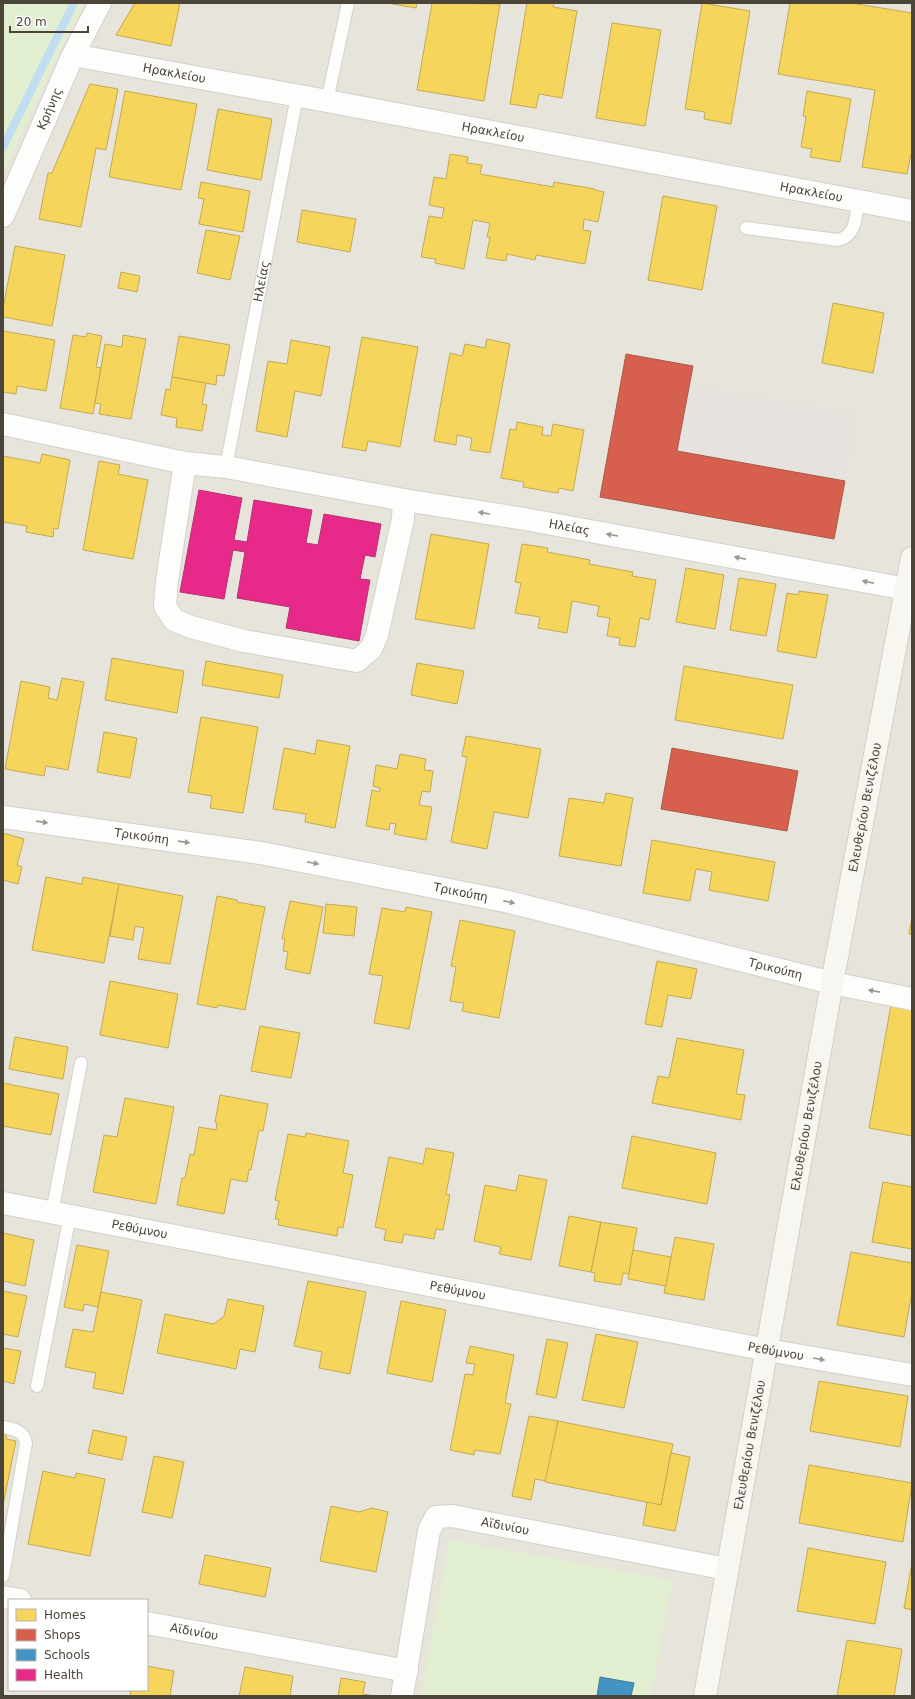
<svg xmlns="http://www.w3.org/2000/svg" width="915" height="1699" viewBox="0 0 915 1699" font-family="'DejaVu Sans',sans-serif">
<rect width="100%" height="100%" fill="#f4f2ee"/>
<!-- residential -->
<path fill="#e7e4dc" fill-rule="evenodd" d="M85 3H912V1696H3V173L56 58ZM9 1600H147V1690H9Z"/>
<!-- green -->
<g fill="#e1eecf">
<polygon points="3,3 85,3 56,58 3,173"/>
<polygon points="449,1540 672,1580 651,1696 421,1696"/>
</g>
<!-- parking -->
<polygon fill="#e6e3df" points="689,387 856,413 845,481 677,451"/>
<!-- homes -->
<g fill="#f6d55c" stroke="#c3aa52">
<polygon points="135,3 180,3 171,46 116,35"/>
<polygon points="387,3 417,3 416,8"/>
<polygon points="432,3 500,4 484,101 417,90"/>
<polygon points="527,3 554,3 553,7 577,11 562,98 539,94 536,108 510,104"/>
<polygon points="702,3 750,11 731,124 704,119 705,112 685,109"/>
<polygon points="790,3 851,3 912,13 912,154 911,154 907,174 862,167 875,90 778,74"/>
<polygon points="612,23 661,30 645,126 596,118"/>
<polygon points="90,84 118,89 106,150 96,148 81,227 39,219 48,173 52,173"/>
<polygon points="125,91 197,104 181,190 109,177"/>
<polygon points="807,91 851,99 840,162 810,157 812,149 801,147 806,117 803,116"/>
<polygon points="218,109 272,119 261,180 207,170"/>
<polygon points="450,154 468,157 467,163 482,165 480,174 553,187 554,182 595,189 595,190 604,192 598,222 584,219 583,230 591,231 585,264 536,255 535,260 507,254 506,261 486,258 490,237 487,237 490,223 473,220 464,269 435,263 436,259 421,257 429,216 442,218 444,208 429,205 434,177 446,179"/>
<polygon points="201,182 250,191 243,232 199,224 204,199 198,198"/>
<polygon points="663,196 717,206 702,290 648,280"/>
<polygon points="302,210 356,219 350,252 297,242"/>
<polygon points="206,230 240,236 230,280 197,273"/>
<polygon points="15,246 65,255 52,326 3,317 3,308"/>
<polygon points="121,272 140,276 137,292 118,288"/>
<polygon points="833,303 884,313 873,373 822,363"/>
<polygon points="3,331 55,340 46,391 17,386 16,394 3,392"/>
<polygon points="87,333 102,336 96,367 101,368 93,414 60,408 73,335 86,337"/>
<polygon points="123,335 146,339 131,419 99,414 101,404 95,403 105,344 122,347"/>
<polygon points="179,336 230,345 224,376 217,375 216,385 172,377"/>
<polygon points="362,337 418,347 400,447 368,441 366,451 342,447"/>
<polygon points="487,339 510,344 490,453 470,450 472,438 457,435 456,445 434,441 450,353 462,356 465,344 485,348"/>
<polygon points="291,340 330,347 321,396 295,391 287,437 256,431 268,361 287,364"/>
<polygon points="172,377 206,383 202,404 207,405 202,431 176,427 177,418 161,415 166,389 170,390"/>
<polygon points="517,422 543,427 542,435 551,436 553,424 584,430 573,491 559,488 558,493 523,487 524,482 501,478 510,429 516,430"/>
<polygon points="42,454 70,460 58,529 54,528 53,537 26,532 27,526 3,522 3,456 40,463"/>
<polygon points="99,461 120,465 118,474 148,480 133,559 83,550"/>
<polygon points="431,534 489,544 474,629 415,619"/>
<polygon points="522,544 548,548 547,552 590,560 589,564 633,572 632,576 656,580 649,620 640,618 635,647 619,645 620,638 607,636 610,618 597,616 599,606 572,601 567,633 538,628 540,617 515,613 521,583 515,582"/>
<polygon points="686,568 724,575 715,629 676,622"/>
<polygon points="739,578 776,584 766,636 730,630"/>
<polygon points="799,591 828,595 816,658 777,651 787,593 798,595"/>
<polygon points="112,658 184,671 177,713 105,700"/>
<polygon points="206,661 283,675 279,698 202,685"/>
<polygon points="417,663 464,671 457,704 411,695"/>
<polygon points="684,666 793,685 783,739 675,720"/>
<polygon points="62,678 84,682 68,770 46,766 44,776 5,769 21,681 50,687 48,698 57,700"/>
<polygon points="201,717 258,727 243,813 210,808 212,796 188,792"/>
<polygon points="104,732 137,738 130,778 97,772"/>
<polygon points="466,736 541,749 528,818 494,812 487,849 451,842 467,757 462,756"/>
<polygon points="317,740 350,746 335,828 305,822 306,814 273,809 284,748 315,754"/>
<polygon points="400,754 426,759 424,770 433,771 430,792 422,791 419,805 432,807 426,840 394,834 396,824 390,823 389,830 366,826 372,790 379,792 380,788 373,786 376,765 397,769"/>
<polygon points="606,793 633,798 621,866 559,856 569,798 604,803"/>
<polygon points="3,833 24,839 17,865 22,867 18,884 3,880"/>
<polygon points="652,840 775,862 768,901 709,890 712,872 696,869 690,901 643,893"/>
<polygon points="46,877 82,884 83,877 119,884 104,963 32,950"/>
<polygon points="119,884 183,896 170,964 138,959 144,928 135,926 133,940 110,936"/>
<polygon points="217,896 237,900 237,902 265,907 245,1010 218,1005 217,1008 197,1004"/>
<polygon points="290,901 323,907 310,974 285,969 288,952 283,951 285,939 282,939"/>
<polygon points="326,904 357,907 354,936 323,933"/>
<polygon points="406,907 432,912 409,1029 374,1023 383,976 369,974 382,908 405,912"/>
<polygon points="912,917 912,935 909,934"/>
<polygon points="460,920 515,931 499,1018 462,1011 464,1003 450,1001 456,967 451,966"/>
<polygon points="657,961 697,969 691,999 668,995 662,1027 645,1024"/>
<polygon points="110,981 178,994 168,1048 100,1035"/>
<polygon points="891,1005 912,1009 912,1136 869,1128"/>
<polygon points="260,1026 300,1033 291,1078 251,1071"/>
<polygon points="15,1037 68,1047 63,1079 9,1069"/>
<polygon points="677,1038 744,1050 736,1094 745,1095 741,1120 652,1103 658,1076 669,1078"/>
<polygon points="3,1083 59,1094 51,1135 3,1126"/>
<polygon points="220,1095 268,1104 263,1131 259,1130 251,1170 249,1169 247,1182 231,1179 224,1214 177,1205 182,1178 185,1178 190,1154 194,1155 199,1127 216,1130 217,1123 215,1122"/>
<polygon points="125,1098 174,1107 156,1204 93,1192 104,1135 117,1137"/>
<polygon points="306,1133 349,1141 343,1173 353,1175 343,1228 338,1227 337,1236 278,1225 279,1219 275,1219 279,1201 275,1200 288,1134 305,1137"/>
<polygon points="632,1136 716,1153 707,1204 622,1188"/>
<polygon points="426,1148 454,1153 446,1194 450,1195 443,1230 436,1229 434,1239 404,1234 402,1243 384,1240 386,1230 375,1227 389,1157 423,1164"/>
<polygon points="519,1175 547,1180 531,1260 499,1254 501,1247 474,1241 485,1185 516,1191"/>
<polygon points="883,1182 912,1187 912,1249 872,1242"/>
<polygon points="569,1216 601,1222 591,1272 559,1266"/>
<polygon points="601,1222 637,1228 629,1274 623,1273 621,1285 594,1281 595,1273 591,1272"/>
<polygon points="3,1233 34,1240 25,1286 3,1281"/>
<polygon points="675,1237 714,1244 704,1300 664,1293"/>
<polygon points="77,1245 109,1251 98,1307 84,1304 83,1311 64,1307"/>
<polygon points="633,1250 671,1257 666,1286 628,1279"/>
<polygon points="851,1252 912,1263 912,1292 904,1337 837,1325"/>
<polygon points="308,1281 366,1292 350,1374 319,1368 322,1352 294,1346"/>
<polygon points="3,1291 27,1296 18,1337 3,1334"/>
<polygon points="101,1292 142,1300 123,1394 93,1388 96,1373 65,1367 73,1329 93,1332"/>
<polygon points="228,1299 264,1306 255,1352 240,1349 236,1369 157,1353 165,1314 214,1324 224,1316"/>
<polygon points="401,1301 446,1310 432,1382 387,1373"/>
<polygon points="596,1334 638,1342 624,1408 582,1400"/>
<polygon points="547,1339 568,1343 556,1398 536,1394"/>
<polygon points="470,1346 514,1355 505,1403 511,1404 500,1454 475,1450 474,1455 450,1450 465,1374 473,1375 475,1364 466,1363"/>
<polygon points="3,1348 21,1351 14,1384 3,1381"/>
<polygon points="819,1381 908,1396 900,1447 810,1431"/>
<polygon points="529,1416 558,1421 546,1481 535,1479 531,1500 512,1496"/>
<polygon points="558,1421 673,1444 661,1505 545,1482"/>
<polygon points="3,1429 7,1430 6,1439 16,1441 3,1505"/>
<polygon points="93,1430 127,1437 122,1460 88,1453"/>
<polygon points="671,1453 690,1457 675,1531 643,1525 647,1502 661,1505"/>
<polygon points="154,1456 184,1462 172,1518 142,1512"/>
<polygon points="809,1465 912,1483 903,1542 799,1523"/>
<polygon points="43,1471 75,1478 76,1473 105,1479 90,1556 28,1544"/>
<polygon points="331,1506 359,1512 372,1508 388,1512 376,1572 320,1561"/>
<polygon points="808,1548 886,1562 875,1624 797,1611"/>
<polygon points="205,1555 271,1568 265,1597 199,1584"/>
<polygon points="912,1563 912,1610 904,1608"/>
<polygon points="847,1640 902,1649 894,1696 837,1696"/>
<polygon points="147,1666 174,1671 170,1696 130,1696 131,1690 147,1690"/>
<polygon points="245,1667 293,1676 290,1696 239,1696"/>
<polygon points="341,1678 365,1682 363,1694 375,1696 338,1696"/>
</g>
<!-- shops -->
<g fill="#d6604d" stroke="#ac5847">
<polygon points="626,354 693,366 677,451 845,481 834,539 600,497"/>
<polygon points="672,748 798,771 787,831 661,809"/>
</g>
<!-- schools -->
<polygon fill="#4393c3" stroke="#457b9a" points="600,1677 634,1683 631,1696 597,1696"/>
<!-- health -->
<polygon fill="#e7298a" stroke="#b83172" points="199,490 242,498 234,540 247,542 254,500 312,510 306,543 318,545 324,514 381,524 375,557 365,555 360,579 370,580 359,641 286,628 290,607 237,598 245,552 233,550 224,599 180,592"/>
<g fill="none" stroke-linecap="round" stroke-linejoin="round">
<!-- stream -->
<polyline stroke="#c0ddf1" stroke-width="8" points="3,147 74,3"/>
<!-- lane casing -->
<g stroke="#d2d0cb" stroke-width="14">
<g id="lane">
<polyline points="327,101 348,3"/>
<path d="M746 228 838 240C856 236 856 217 858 201"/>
<path id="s1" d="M226 467 297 96"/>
<polyline points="52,1212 81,1063"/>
<polyline points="37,1386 70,1215"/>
<path d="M3 1427C14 1429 24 1431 26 1443L3 1576"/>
</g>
</g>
<!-- street casing -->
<g stroke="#d2d0cb" stroke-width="24">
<g id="street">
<path id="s2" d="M73 55 327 101 912 211"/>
<path id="s3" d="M3 216 73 55 100 3"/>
<path id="s4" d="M3 424 185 463 226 467 404 500 519 518 912 590"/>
<polyline points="185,463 167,581 165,606 174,620 191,627 244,641 357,661 371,649 377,635 403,519 404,500"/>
<path id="s5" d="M3 817 261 853 505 901 832 983 912 999"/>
<path id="s6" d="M3 1203 767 1350 912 1375"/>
<polyline points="3,1597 20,1600"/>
<path id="s7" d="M147 1623 407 1671"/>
<path id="s8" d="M402 1696 429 1531 436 1517 452 1516 727 1569"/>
</g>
</g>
<!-- secondary casing -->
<g stroke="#d3cfc5" stroke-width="24">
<g id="secondary">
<path id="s9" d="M705 1696 832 983 912 558"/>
</g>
</g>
<!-- lane -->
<use href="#lane" stroke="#fdfdfc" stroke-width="12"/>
<!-- street -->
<use href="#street" stroke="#fdfdfc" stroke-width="22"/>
<!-- secondary -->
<use href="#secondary" stroke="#f7f6f1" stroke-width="22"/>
</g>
<!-- one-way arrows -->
<defs><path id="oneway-solid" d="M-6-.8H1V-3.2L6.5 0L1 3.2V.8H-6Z"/></defs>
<g fill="#9b9791">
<use href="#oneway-solid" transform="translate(484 513) rotate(-171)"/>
<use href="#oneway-solid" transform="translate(612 535) rotate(-170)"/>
<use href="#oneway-solid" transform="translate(740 558) rotate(-169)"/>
<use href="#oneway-solid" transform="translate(868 582) rotate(-169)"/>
<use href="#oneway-solid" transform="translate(42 822) rotate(8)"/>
<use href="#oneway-solid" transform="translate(184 842) rotate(8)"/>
<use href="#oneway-solid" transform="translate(313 863) rotate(11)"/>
<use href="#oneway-solid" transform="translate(509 902) rotate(13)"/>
<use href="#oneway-solid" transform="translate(874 991) rotate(-169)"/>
<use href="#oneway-solid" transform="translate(819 1359) rotate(10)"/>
</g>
<g text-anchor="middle" stroke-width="4" stroke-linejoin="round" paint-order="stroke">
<!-- street labels -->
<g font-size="12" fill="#4b4439" stroke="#fff">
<text dy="4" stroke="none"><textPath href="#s2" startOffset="103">Ηρακλείου</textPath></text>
<text dy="4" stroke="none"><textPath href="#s3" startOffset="117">Κρήνης</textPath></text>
<text dy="4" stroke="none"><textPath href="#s2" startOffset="427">Ηρακλείου</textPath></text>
<text dy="4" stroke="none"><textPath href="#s2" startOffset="751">Ηρακλείου</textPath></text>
<text dy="4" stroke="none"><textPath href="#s1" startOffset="189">Ηλείας</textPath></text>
<text dy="4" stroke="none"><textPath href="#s4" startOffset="576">Ηλείας</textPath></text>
<text dy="4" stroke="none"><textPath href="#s9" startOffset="903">Ελευθερίου Βενιζέλου</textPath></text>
<text dy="4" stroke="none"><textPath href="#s5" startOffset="140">Τρικούπη</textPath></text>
<text dy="4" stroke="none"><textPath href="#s5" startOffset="464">Τρικούπη</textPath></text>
<text dy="4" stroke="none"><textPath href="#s5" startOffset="788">Τρικούπη</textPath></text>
<text dy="4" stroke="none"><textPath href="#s9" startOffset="579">Ελευθερίου Βενιζέλου</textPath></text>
<text dy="4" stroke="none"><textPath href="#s6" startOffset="139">Ρεθύμνου</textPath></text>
<text dy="4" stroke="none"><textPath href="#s6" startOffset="463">Ρεθύμνου</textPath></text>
<text dy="4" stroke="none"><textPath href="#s6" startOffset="787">Ρεθύμνου</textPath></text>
<text dy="4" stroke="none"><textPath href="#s9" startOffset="255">Ελευθερίου Βενιζέλου</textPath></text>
<text dy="4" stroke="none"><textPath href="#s8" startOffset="253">Αϊδινίου</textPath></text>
<text dy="4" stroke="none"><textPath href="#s7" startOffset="48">Αϊδινίου</textPath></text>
</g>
</g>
<!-- border -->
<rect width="915" height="1699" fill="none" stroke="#4b4439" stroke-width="8"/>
<!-- legend -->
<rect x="8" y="1599" width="140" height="92" fill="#ffffff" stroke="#b7b4b0"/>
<rect x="16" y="1609" width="20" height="12" fill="#f6d55c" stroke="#b7b4b0"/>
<text x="44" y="1619" font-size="12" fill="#4b4439">Homes</text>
<rect x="16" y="1629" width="20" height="12" fill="#d6604d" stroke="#b7b4b0"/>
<text x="44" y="1639" font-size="12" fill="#4b4439">Shops</text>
<rect x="16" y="1649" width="20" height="12" fill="#4393c3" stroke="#b7b4b0"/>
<text x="44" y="1659" font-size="12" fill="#4b4439">Schools</text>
<rect x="16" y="1669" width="20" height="12" fill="#e7298a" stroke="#b7b4b0"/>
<text x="44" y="1679" font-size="12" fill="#4b4439">Health</text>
<!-- scale -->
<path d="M10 26v6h78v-6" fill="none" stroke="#4b4439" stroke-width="2"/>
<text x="16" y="26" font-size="12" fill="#4b4439" stroke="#ffffff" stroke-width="3" paint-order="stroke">20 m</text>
</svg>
